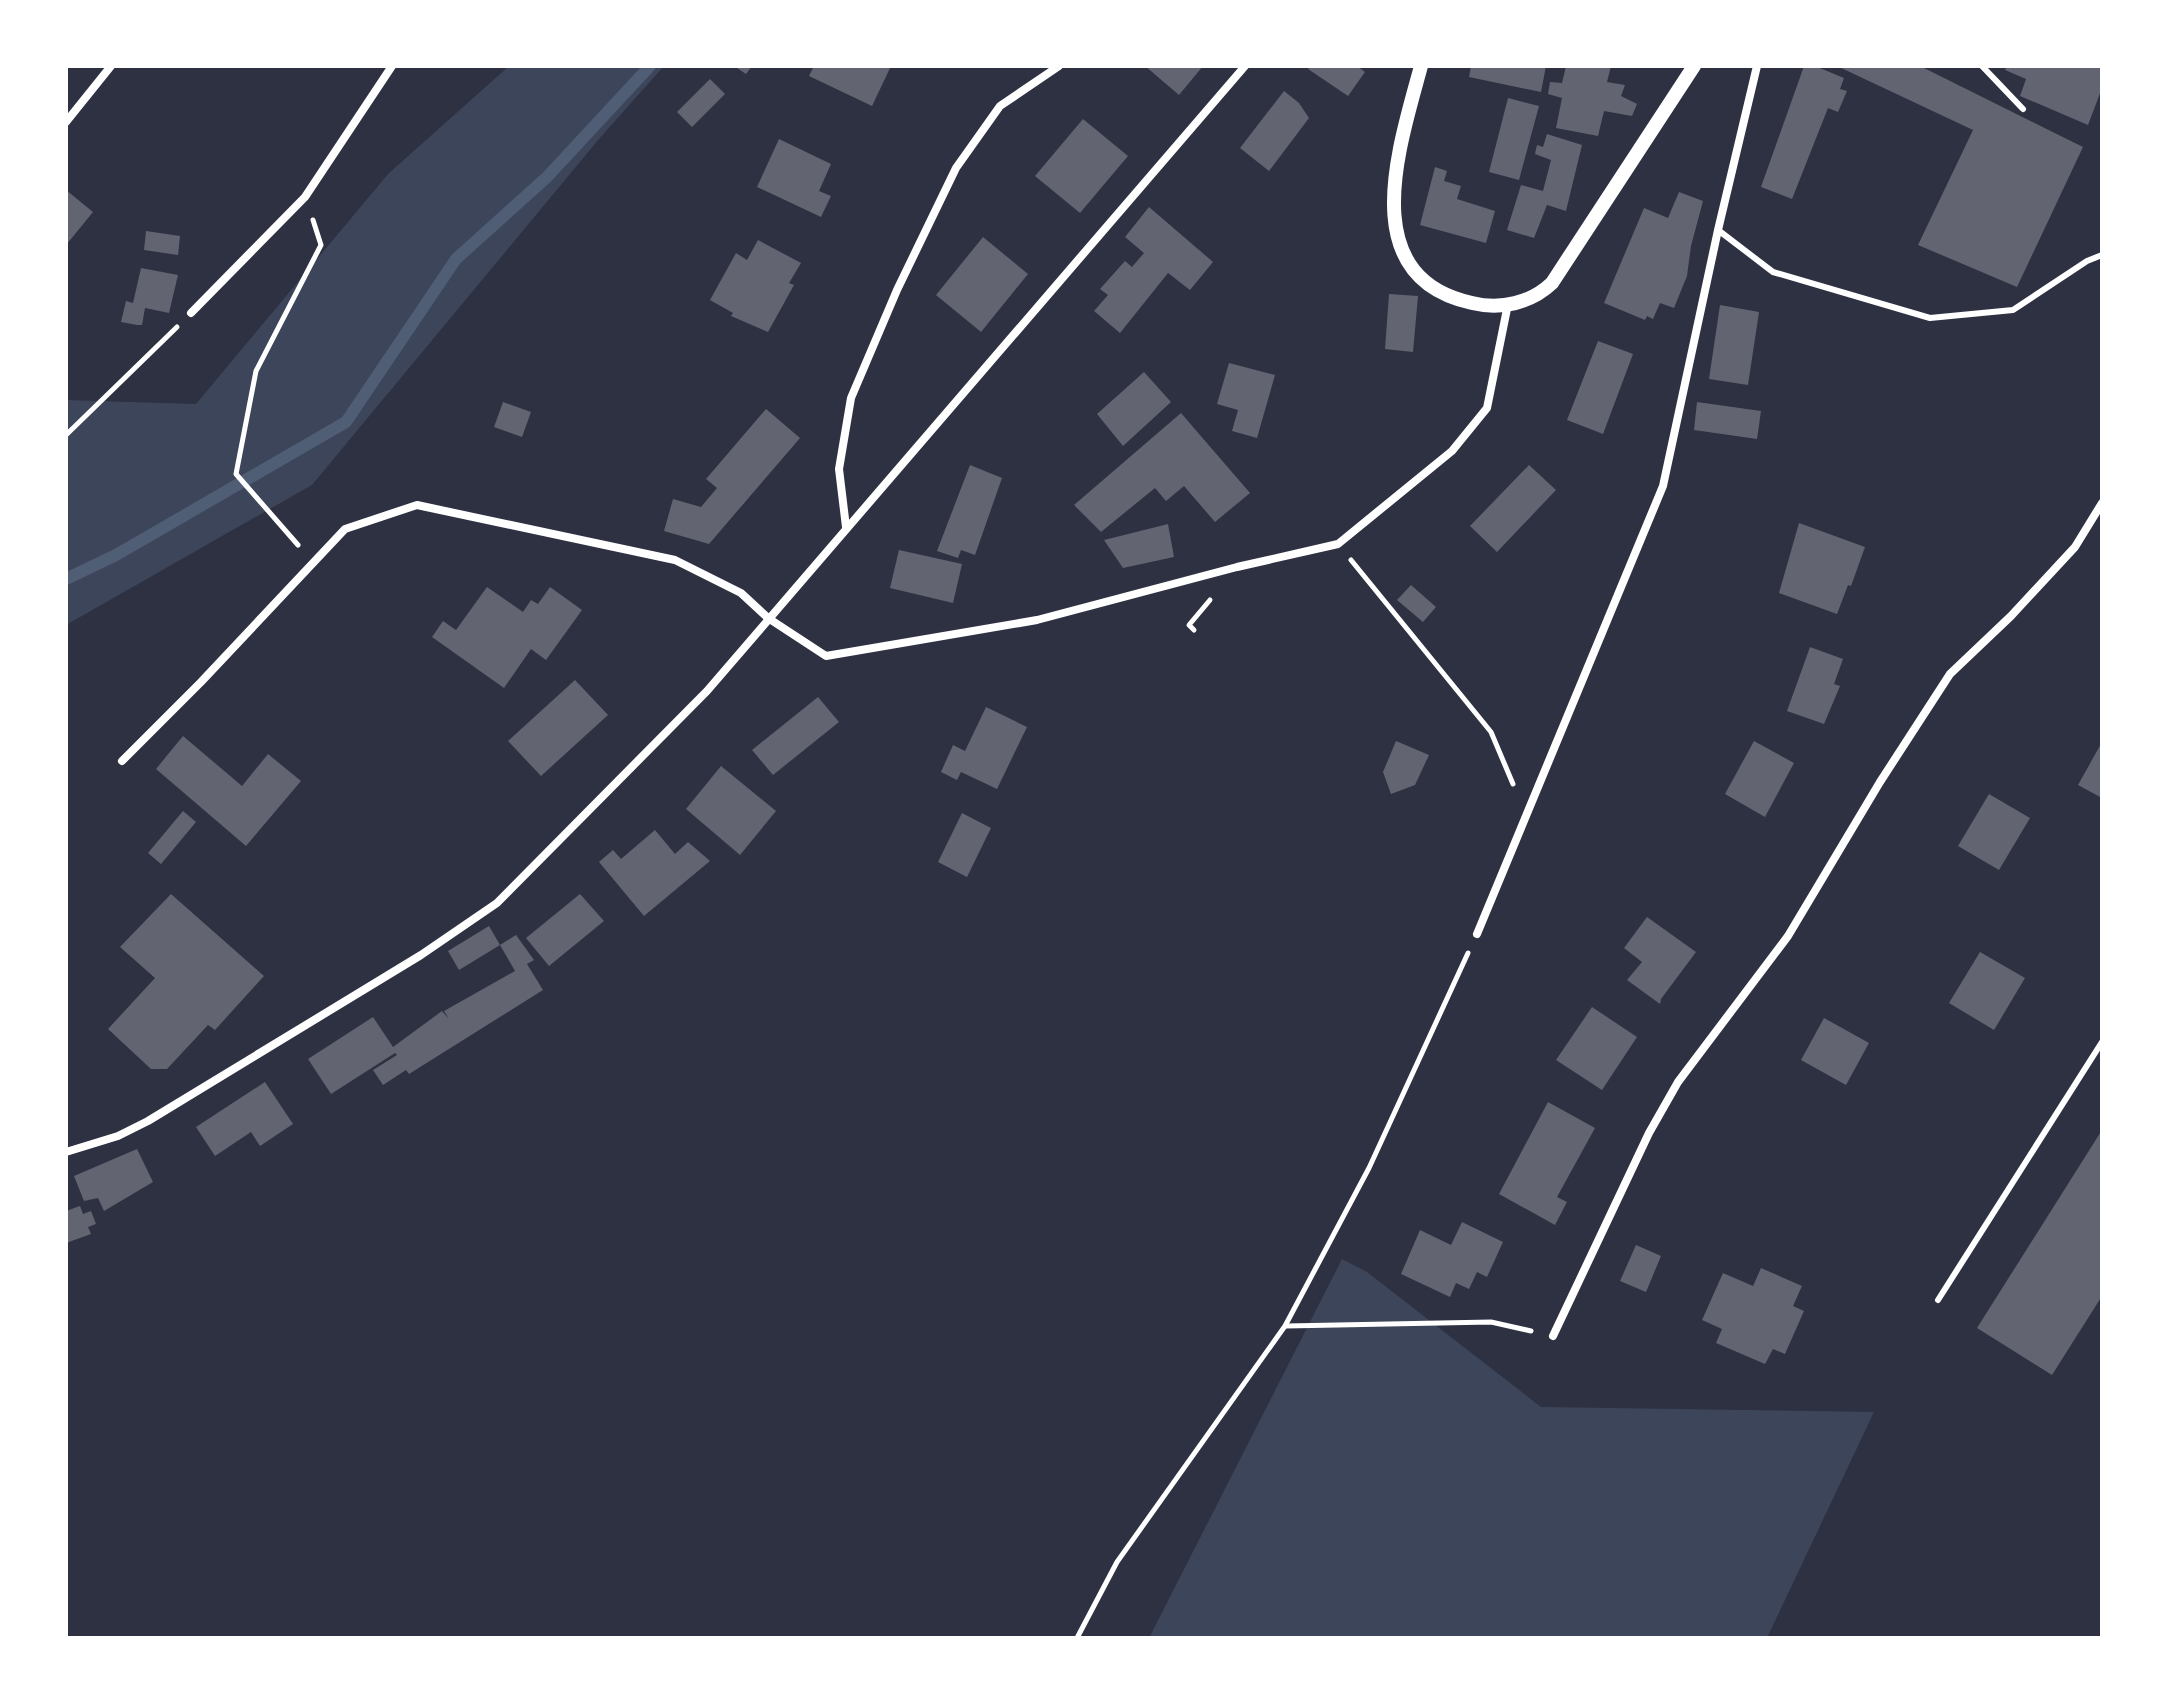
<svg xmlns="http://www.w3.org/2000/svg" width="2168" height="1704" viewBox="0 0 2168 1704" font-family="'PT Sans Narrow',sans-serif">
<rect width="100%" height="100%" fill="#2d3142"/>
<!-- green -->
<g fill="#3c4559">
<polygon points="509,66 664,66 599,139 312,485 66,625 66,400 196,404 388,174"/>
<polygon points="1342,1259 1367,1272 1541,1407 1874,1412 1767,1638 1149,1638"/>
</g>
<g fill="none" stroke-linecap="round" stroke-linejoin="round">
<!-- stream -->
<polyline stroke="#4f5d75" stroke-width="12" points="66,579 116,555 346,422 456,259 547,177 650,66"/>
</g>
<!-- building -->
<g fill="#626471">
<polygon points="734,66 752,66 746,74"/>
<polygon points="814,66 891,66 872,106 809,76"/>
<polygon points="1145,66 1203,66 1179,95"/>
<polygon points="1310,66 1357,66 1365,72 1348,96 1308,69"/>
<polygon points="1471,66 1546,66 1541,92 1469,77"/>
<polygon points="1566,66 1611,66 1607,82 1625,85 1621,96 1637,104 1632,116 1604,111 1598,136 1556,128 1562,98 1548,94 1550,82 1562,83"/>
<polygon points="1804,66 1815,66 1844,78 1840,89 1847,91 1838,112 1828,108 1792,199 1761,187"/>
<polygon points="1837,66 1920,66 2083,147 2017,287 1918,245 1973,130"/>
<polygon points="2007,66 2102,66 2102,88 2088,125 2020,96 2026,79 2005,70"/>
<polygon points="710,79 725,94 692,127 677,112"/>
<polygon points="1284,91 1299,103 1309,118 1269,171 1240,148"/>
<polygon points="1508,98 1539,106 1519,180 1489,172"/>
<polygon points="1083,119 1128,156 1080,213 1035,176"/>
<polygon points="1547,134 1582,145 1566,211 1547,205 1534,238 1507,230 1521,185 1543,191 1551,160 1535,154 1537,145 1543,147"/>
<polygon points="779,139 831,164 819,191 831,196 821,217 757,187"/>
<polygon points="1435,167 1447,171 1444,181 1461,186 1457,199 1495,211 1486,243 1420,225"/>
<polygon points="66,190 93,212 66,245"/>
<polygon points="1679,192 1703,201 1691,246 1687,276 1674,308 1660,303 1653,319 1647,316 1645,320 1604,303 1644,208 1668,218"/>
<polygon points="1149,207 1213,262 1190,290 1168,273 1120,333 1094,311 1108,295 1100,289 1125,261 1132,267 1144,253 1125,237"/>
<polygon points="146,231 180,236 178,255 144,250"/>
<polygon points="983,237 1028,274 981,332 936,295"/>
<polygon points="758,240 801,263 789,283 794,285 768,332 731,316 733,313 710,300 736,253 747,260"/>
<polygon points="141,268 178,275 169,313 145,308 142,325 137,325 121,322 126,301 133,303"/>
<polygon points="1389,294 1418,296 1413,352 1385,349"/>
<polygon points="1720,305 1759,312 1748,385 1709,379"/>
<polygon points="1598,341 1633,354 1603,434 1567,420"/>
<polygon points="1229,363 1275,375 1257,438 1232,431 1238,410 1217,404"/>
<polygon points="1144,372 1171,402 1123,446 1097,414"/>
<polygon points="503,402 531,412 522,437 494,427"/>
<polygon points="1697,402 1761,411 1757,439 1694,430"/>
<polygon points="766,409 800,438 709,544 664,531 673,499 701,507 717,488 706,479"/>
<polygon points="1181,413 1250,493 1215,522 1184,486 1166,501 1155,488 1101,532 1074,505"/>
<polygon points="970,465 1002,478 975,555 961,550 958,558 937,551"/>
<polygon points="1529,465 1556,490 1497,552 1470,526"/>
<polygon points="1799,523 1865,547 1851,586 1848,585 1837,614 1779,593"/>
<polygon points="1168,524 1174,557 1123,568 1104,540"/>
<polygon points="899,550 962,564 953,603 890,588"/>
<polygon points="1411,585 1436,607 1423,622 1397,600"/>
<polygon points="487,587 523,612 531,600 538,604 550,587 582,610 546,660 531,649 504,688 432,637 443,621 456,630"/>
<polygon points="1810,647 1843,659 1834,684 1840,686 1824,724 1787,711"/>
<polygon points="575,680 608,715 541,776 508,741"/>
<polygon points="818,697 839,722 773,775 752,750"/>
<polygon points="986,707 1027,727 997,789 961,772 957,780 941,772 953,745 965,751"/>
<polygon points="183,736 242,786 268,754 301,781 246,846 156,769"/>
<polygon points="1396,741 1429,755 1415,785 1391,794 1383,772"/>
<polygon points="1754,741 1794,763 1765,817 1725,794"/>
<polygon points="2102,742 2102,798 2078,785"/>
<polygon points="721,766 776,811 740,855 686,809"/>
<polygon points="1989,794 2030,818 1999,870 1958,846"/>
<polygon points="183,811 196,822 161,864 148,853"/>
<polygon points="962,813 991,828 967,877 938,862"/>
<polygon points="655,830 675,854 688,842 710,861 644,916 599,862 613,850 621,859"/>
<polygon points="171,894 264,976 215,1030 208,1025 167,1069 151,1069 108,1029 155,978 120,947"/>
<polygon points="580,894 604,921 549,966 526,938"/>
<polygon points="1647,917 1696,952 1661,999 1660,1004 1627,980 1642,962 1624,948"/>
<polygon points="489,926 500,945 459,970 448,951"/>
<polygon points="516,935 534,960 527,964 543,990 409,1074 406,1070 383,1085 373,1070 397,1055 395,1053 331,1094 308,1059 373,1017 393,1047 442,1011 449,1019 444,1011 515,971 500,945"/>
<polygon points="1980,952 2025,978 1994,1030 1949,1003"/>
<polygon points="1592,1007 1637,1037 1602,1090 1556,1060"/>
<polygon points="1824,1018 1869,1043 1846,1085 1801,1060"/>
<polygon points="265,1082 293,1124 260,1146 251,1132 215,1156 196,1127"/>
<polygon points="1548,1102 1595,1128 1557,1197 1567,1202 1555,1225 1499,1194"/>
<polygon points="2102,1130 2102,1296 2052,1375 1977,1328"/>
<polygon points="137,1149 153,1182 104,1211 98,1198 84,1201 74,1176"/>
<polygon points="80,1206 83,1214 91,1211 96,1224 88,1227 91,1234 66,1243 66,1211"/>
<polygon points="1462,1222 1503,1242 1487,1277 1477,1272 1469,1289 1456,1283 1450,1297 1401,1274 1420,1230 1451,1245"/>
<polygon points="1636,1245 1661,1256 1646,1292 1620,1281"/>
<polygon points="1761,1268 1802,1286 1793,1306 1804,1311 1785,1354 1773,1349 1765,1364 1716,1343 1722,1329 1702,1320 1723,1273 1753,1286"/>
</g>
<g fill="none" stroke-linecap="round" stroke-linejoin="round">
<!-- path -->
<g stroke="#fff" stroke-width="5">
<polyline points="66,435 177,327"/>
<polyline points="298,545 236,474 256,371 321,245 313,220"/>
<polyline points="1351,560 1491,732 1513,784"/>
<polyline points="1194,630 1189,625 1210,600"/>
<polyline points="1286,1326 1491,1322 1531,1331"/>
<polyline points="1077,1638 1117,1562 1285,1326 1369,1168 1468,953"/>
</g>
<!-- service -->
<g stroke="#fff" stroke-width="6">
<polyline points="1982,66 2023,109"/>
<polyline points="1718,230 1773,272 1930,318 2013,310 2087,261 2102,255"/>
<polyline points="1938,1300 2102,1042"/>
</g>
<!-- minor -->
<g stroke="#fff" stroke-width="8">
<polyline points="66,122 111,66"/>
<polyline points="191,313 305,197 392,66"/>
<polyline points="846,527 839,469 851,398 897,290 956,168 1000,106 1059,66"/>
<polyline points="122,761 201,682 345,529 417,505 675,560 741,593 768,618 826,656 1037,620 1237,567 1338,544 1452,451 1487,408 1508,304"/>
<polyline points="1477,934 1663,486 1718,230 1757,66"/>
<polyline points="66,1152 118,1136 148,1121 421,955 497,903 707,691 1245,66"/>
<polyline points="1553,1336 1649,1133 1678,1082 1788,936 1880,782 1950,674 2011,616 2075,547 2102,503"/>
</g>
<!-- tertiary -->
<path stroke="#fff" stroke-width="14" d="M1421 66C1399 148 1354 277 1472 303 1501 310 1531 303 1552 283L1694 66"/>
</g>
<!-- border -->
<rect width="2168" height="1704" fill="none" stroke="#ffffff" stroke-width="136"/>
</svg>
